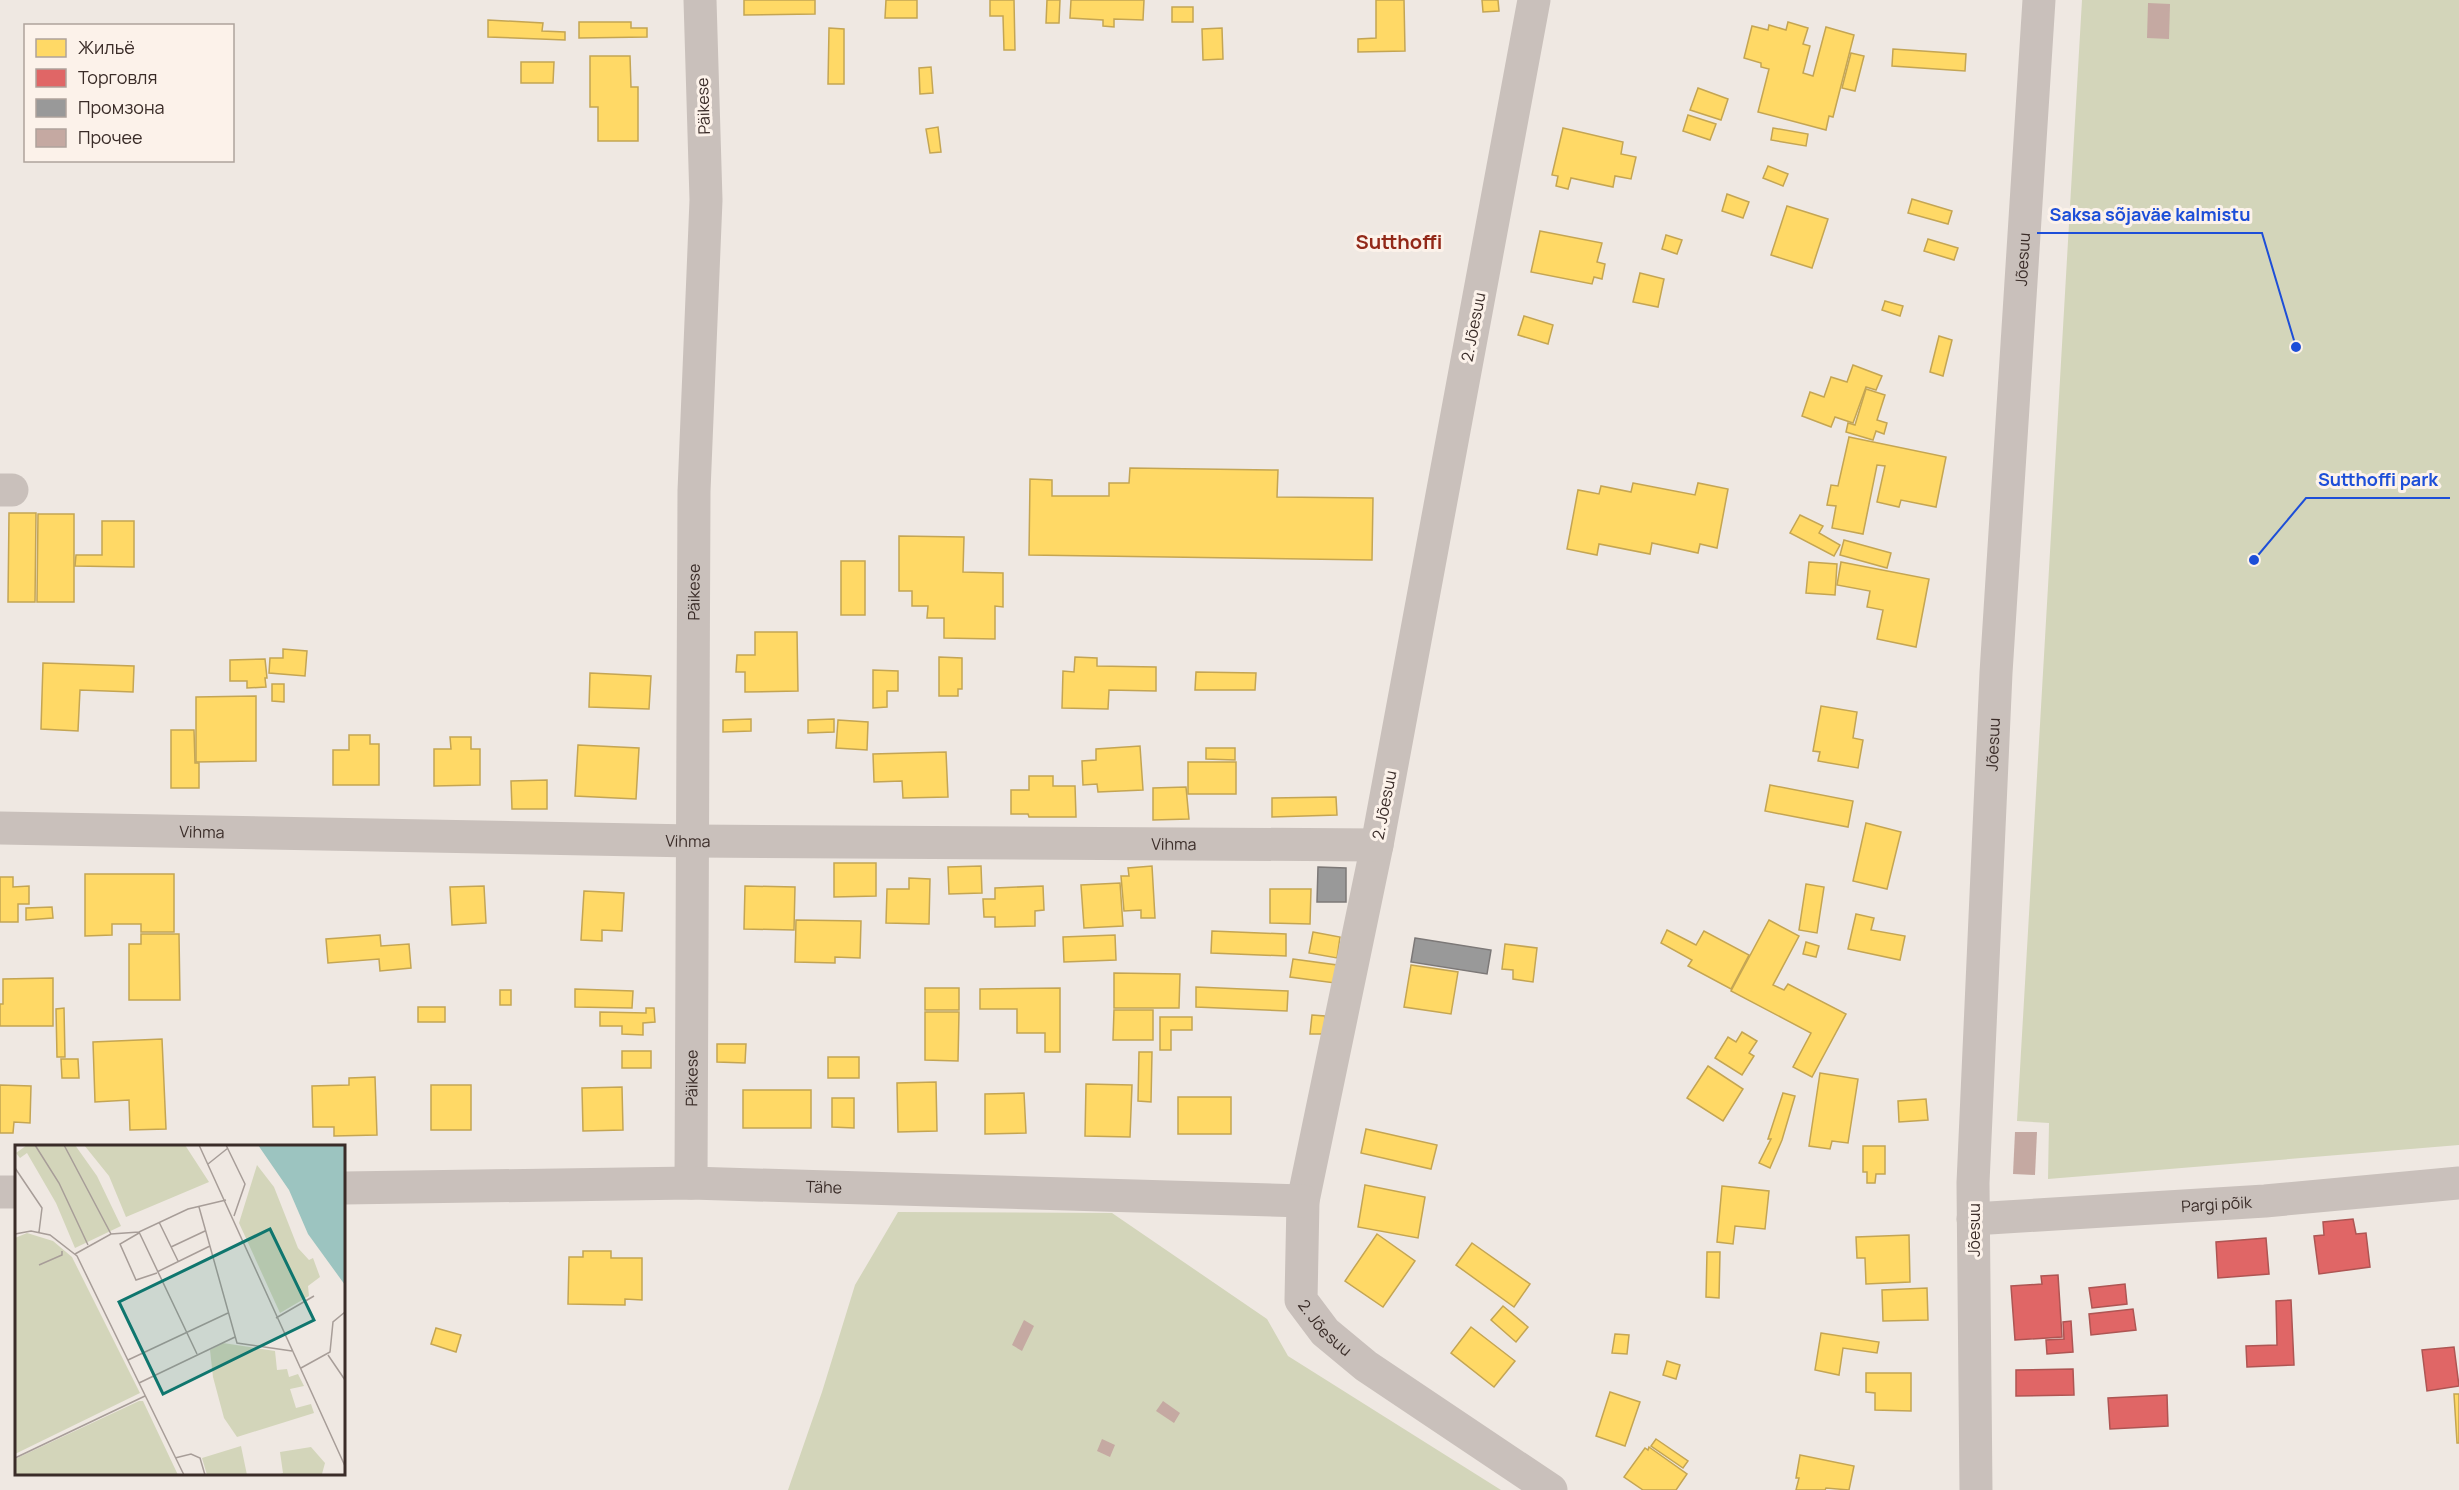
<svg xmlns="http://www.w3.org/2000/svg" width="2459" height="1490" viewBox="0 0 2459 1490" font-family="Manrope,sans-serif">
<rect width="100%" height="100%" fill="#efe8e2"/>
<!-- green -->
<g fill="#d3d5ba">
<polygon points="2082,0 2459,0 2459,1145 2048,1179 2049,1123 2017,1121"/>
<polygon points="898,1212 1112,1213 1267,1319 1288,1356 1501,1490 788,1490 822,1392 855,1285"/>
</g>
<!-- homes -->
<g fill="#ffd966" stroke="#c4a553" stroke-width="1.5">
<polygon points="744,0 815,0 815,14 744,15"/>
<polygon points="886,0 917,0 917,18 885,18"/>
<polygon points="990,0 1014,0 1015,50 1004,50 1003,16 990,16"/>
<polygon points="1047,0 1060,0 1059,23 1046,23"/>
<polygon points="1071,0 1144,0 1143,20 1114,19 1114,27 1103,26 1103,20 1070,18"/>
<polygon points="1376,0 1404,0 1405,51 1358,52 1358,39 1376,38"/>
<polygon points="1482,0 1498,0 1499,11 1483,12"/>
<rect x="1172" y="7" width="21" height="15"/>
<polygon points="488,20 543,23 542,31 565,32 565,40 488,37"/>
<polygon points="579,22 631,22 631,28 647,28 647,37 579,38"/>
<polygon points="1788,22 1808,28 1803,44 1810,46 1803,73 1813,76 1826,27 1854,35 1833,117 1829,116 1826,130 1758,112 1769,69 1761,67 1761,63 1744,58 1752,26 1768,30 1769,25 1786,30"/>
<polygon points="829,28 844,29 844,84 828,84"/>
<polygon points="1222,28 1223,59 1203,60 1202,29"/>
<polygon points="1893,49 1966,54 1965,71 1892,66"/>
<polygon points="1851,53 1864,56 1855,91 1842,88"/>
<polygon points="590,56 630,56 631,87 638,87 638,141 598,141 598,107 590,107"/>
<polygon points="521,62 554,62 553,83 521,83"/>
<polygon points="931,67 933,93 920,94 919,68"/>
<polygon points="1698,88 1728,99 1721,120 1690,110"/>
<polygon points="1688,115 1716,124 1710,140 1683,131"/>
<polygon points="938,127 941,152 930,153 926,129"/>
<polygon points="1563,128 1623,142 1621,154 1636,157 1631,179 1615,176 1613,187 1571,178 1568,189 1556,186 1558,176 1552,175"/>
<polygon points="1773,128 1808,134 1806,146 1771,140"/>
<polygon points="1768,166 1788,174 1783,186 1763,178"/>
<polygon points="1727,194 1749,202 1743,218 1722,211"/>
<polygon points="1912,199 1952,211 1948,224 1908,213"/>
<polygon points="1787,206 1828,219 1812,268 1771,255"/>
<polygon points="1540,231 1602,243 1597,262 1605,264 1602,279 1594,277 1592,284 1531,272"/>
<polygon points="1666,235 1682,240 1677,254 1662,249"/>
<polygon points="1928,239 1958,248 1954,260 1924,251"/>
<polygon points="1640,273 1664,279 1658,307 1633,302"/>
<polygon points="1885,301 1903,306 1900,316 1882,310"/>
<polygon points="1524,316 1553,325 1548,344 1518,335"/>
<polygon points="1939,336 1952,340 1943,376 1930,372"/>
<polygon points="1853,365 1882,376 1876,390 1866,387 1853,423 1835,417 1831,427 1802,416 1810,392 1824,397 1831,377 1847,382"/>
<polygon points="1866,389 1885,395 1877,420 1887,423 1884,434 1876,431 1873,440 1846,432 1848,423 1855,425"/>
<polygon points="1849,437 1946,457 1936,507 1901,500 1899,507 1877,502 1885,466 1877,465 1863,534 1832,528 1836,506 1827,505 1831,485 1838,486"/>
<polygon points="1130,468 1278,470 1277,497 1373,498 1372,560 1029,555 1030,479 1052,480 1052,496 1109,496 1109,483 1129,483"/>
<polygon points="1633,483 1695,495 1698,483 1728,489 1717,548 1700,544 1698,553 1652,543 1650,554 1599,544 1597,555 1567,549 1578,490 1599,494 1601,486 1631,492"/>
<polygon points="9,513 36,513 35,602 8,602"/>
<polygon points="38,514 74,514 74,602 37,602"/>
<polygon points="1800,515 1823,526 1819,533 1840,545 1834,556 1790,533"/>
<polygon points="102,521 134,521 134,567 75,566 76,555 102,555"/>
<polygon points="899,536 964,537 963,572 1003,573 1003,607 995,606 995,639 944,638 944,618 927,618 928,606 912,606 912,591 899,591"/>
<polygon points="1844,540 1891,553 1887,568 1840,555"/>
<rect x="841" y="561" width="24" height="54"/>
<polygon points="1809,562 1837,564 1835,595 1806,593"/>
<polygon points="1841,562 1929,579 1916,647 1877,639 1883,610 1867,607 1870,591 1837,585"/>
<polygon points="755,632 797,632 798,691 745,692 745,672 736,672 737,655 755,655"/>
<polygon points="283,649 307,651 305,676 269,673 270,658 283,658"/>
<polygon points="939,657 962,658 962,689 958,689 958,696 939,696"/>
<polygon points="1075,657 1097,658 1097,666 1156,667 1156,691 1109,690 1108,709 1062,708 1063,671 1074,672"/>
<polygon points="265,659 267,678 265,678 266,687 247,688 247,681 230,681 230,660"/>
<polygon points="43,663 134,666 133,692 80,690 78,731 41,729"/>
<polygon points="873,670 898,671 898,691 887,691 887,707 873,708"/>
<polygon points="1196,672 1256,673 1255,690 1195,690"/>
<polygon points="590,673 651,676 649,709 589,707"/>
<polygon points="272,684 284,684 284,702 272,701"/>
<polygon points="256,696 256,761 196,762 196,697"/>
<polygon points="1821,706 1857,712 1853,738 1863,740 1858,768 1818,761 1820,752 1813,751"/>
<polygon points="751,719 751,731 723,732 723,720"/>
<polygon points="834,719 834,732 808,733 808,720"/>
<polygon points="838,720 868,722 867,750 836,748"/>
<polygon points="171,730 194,730 195,763 199,763 199,788 171,788"/>
<polygon points="349,735 370,735 370,744 379,744 379,785 333,785 333,750 349,750"/>
<polygon points="450,737 471,737 471,749 480,749 480,785 434,786 434,749 451,749"/>
<polygon points="578,745 639,748 636,799 575,796"/>
<polygon points="1140,746 1143,790 1098,792 1097,784 1083,785 1082,761 1096,760 1096,749"/>
<polygon points="1206,748 1235,748 1235,760 1206,759"/>
<polygon points="946,752 948,797 903,798 902,781 874,782 873,754"/>
<rect x="1188" y="762" width="48" height="32"/>
<polygon points="1029,776 1053,776 1053,786 1075,786 1076,817 1029,817 1028,814 1011,814 1011,790 1029,790"/>
<polygon points="547,780 547,809 512,809 511,781"/>
<polygon points="1770,785 1853,801 1848,827 1765,811"/>
<polygon points="1186,787 1189,819 1153,820 1153,788"/>
<polygon points="1336,797 1337,815 1272,817 1272,798"/>
<polygon points="1866,823 1901,832 1887,889 1853,881"/>
<polygon points="834,863 876,863 876,896 834,897"/>
<polygon points="981,866 982,893 949,894 948,867"/>
<polygon points="1152,866 1155,918 1141,918 1141,910 1124,911 1121,876 1129,876 1128,868"/>
<polygon points="85,874 174,874 174,932 141,932 141,924 112,924 112,935 85,936"/>
<polygon points="0,877 13,877 13,887 29,886 29,904 18,904 18,922 0,922"/>
<polygon points="909,878 930,879 929,924 886,923 887,889 909,889"/>
<polygon points="1120,883 1123,926 1084,928 1081,885"/>
<polygon points="1806,884 1824,887 1817,933 1799,930"/>
<polygon points="484,886 486,923 452,925 450,887"/>
<polygon points="745,886 795,887 794,930 744,929"/>
<polygon points="1043,886 1044,910 1035,911 1035,926 995,927 995,917 984,917 983,899 995,899 995,888"/>
<polygon points="1270,889 1311,889 1310,924 1270,923"/>
<polygon points="584,891 624,893 622,931 602,930 602,941 581,940"/>
<polygon points="52,907 53,918 26,920 26,908"/>
<polygon points="1856,914 1874,918 1871,930 1905,936 1900,960 1848,949"/>
<polygon points="796,920 861,921 860,958 835,957 835,963 795,962"/>
<polygon points="1769,920 1799,936 1773,985 1784,990 1788,984 1846,1014 1812,1077 1793,1067 1811,1033 1731,991"/>
<polygon points="1667,930 1696,945 1704,931 1749,955 1731,989 1688,966 1692,960 1661,943"/>
<polygon points="1212,931 1286,934 1286,956 1211,953"/>
<polygon points="1313,932 1340,937 1337,958 1309,953"/>
<polygon points="141,934 179,934 180,1000 129,1000 129,944 141,944"/>
<polygon points="380,935 381,946 409,944 411,968 380,971 379,959 328,963 326,939"/>
<polygon points="1115,935 1116,960 1064,962 1063,937"/>
<polygon points="1806,942 1819,946 1816,957 1803,954"/>
<polygon points="1505,944 1537,948 1533,982 1513,979 1513,970 1502,969"/>
<polygon points="1293,959 1337,965 1335,983 1290,977"/>
<polygon points="1411,965 1458,972 1451,1014 1404,1007"/>
<polygon points="1114,973 1180,974 1179,1008 1114,1008"/>
<polygon points="53,978 53,1026 0,1026 0,1004 3,1004 3,979"/>
<polygon points="1196,987 1288,991 1287,1011 1196,1007"/>
<rect x="925" y="988" width="34" height="22"/>
<polygon points="1060,988 1060,1052 1045,1052 1045,1033 1017,1033 1017,1009 980,1009 980,989"/>
<polygon points="575,989 633,991 632,1008 575,1007"/>
<rect x="500" y="990" width="11" height="15"/>
<rect x="418" y="1007" width="27" height="15"/>
<polygon points="64,1008 65,1057 57,1057 56,1009"/>
<polygon points="646,1008 654,1008 655,1022 643,1023 643,1035 622,1034 622,1026 600,1026 600,1012 646,1013"/>
<polygon points="1114,1010 1153,1010 1153,1040 1113,1040"/>
<polygon points="925,1012 959,1012 958,1061 925,1060"/>
<polygon points="1312,1015 1325,1016 1324,1034 1310,1034"/>
<polygon points="1160,1017 1192,1017 1192,1030 1171,1030 1171,1050 1160,1050"/>
<polygon points="1742,1032 1757,1041 1749,1053 1754,1056 1742,1075 1715,1058 1728,1037 1736,1042"/>
<polygon points="162,1039 166,1129 130,1130 129,1100 95,1102 93,1042"/>
<polygon points="717,1044 746,1044 745,1063 717,1062"/>
<rect x="622" y="1051" width="29" height="17"/>
<polygon points="1139,1052 1152,1052 1151,1102 1138,1101"/>
<rect x="828" y="1057" width="31" height="21"/>
<polygon points="61,1059 78,1059 79,1078 62,1078"/>
<polygon points="1708,1066 1743,1089 1723,1121 1687,1098"/>
<polygon points="1820,1073 1858,1079 1848,1143 1832,1141 1830,1149 1809,1146"/>
<polygon points="375,1077 377,1135 334,1136 334,1127 313,1127 312,1086 349,1085 349,1078"/>
<polygon points="936,1082 937,1131 898,1132 897,1083"/>
<polygon points="1086,1084 1132,1085 1130,1137 1085,1136"/>
<polygon points="0,1085 31,1086 30,1123 14,1122 13,1133 0,1133"/>
<rect x="431" y="1085" width="40" height="45"/>
<polygon points="622,1087 623,1130 583,1131 582,1088"/>
<rect x="743" y="1090" width="68" height="38"/>
<polygon points="1024,1093 1026,1133 985,1134 985,1094"/>
<polygon points="1783,1093 1795,1096 1782,1140 1770,1168 1759,1163 1771,1139 1768,1139"/>
<rect x="1178" y="1097" width="53" height="37"/>
<polygon points="832,1098 854,1098 854,1128 832,1127"/>
<polygon points="1926,1099 1928,1120 1899,1122 1898,1101"/>
<polygon points="1366,1129 1437,1145 1431,1169 1361,1153"/>
<polygon points="1863,1146 1885,1146 1885,1174 1876,1174 1875,1183 1867,1183 1867,1172 1863,1172"/>
<polygon points="1365,1185 1425,1197 1418,1238 1358,1227"/>
<polygon points="1722,1186 1769,1191 1765,1229 1735,1226 1733,1244 1717,1242"/>
<polygon points="1377,1234 1415,1261 1383,1307 1345,1281"/>
<polygon points="1909,1235 1910,1282 1866,1284 1865,1258 1857,1258 1856,1237"/>
<polygon points="1472,1243 1530,1284 1514,1307 1456,1265"/>
<polygon points="583,1251 611,1251 611,1258 642,1258 642,1300 625,1299 625,1305 568,1304 569,1257 583,1257"/>
<polygon points="1707,1252 1720,1252 1719,1298 1706,1297"/>
<polygon points="1927,1288 1928,1320 1883,1321 1882,1290"/>
<polygon points="1503,1306 1528,1327 1516,1342 1491,1320"/>
<polygon points="1471,1327 1515,1361 1494,1387 1451,1353"/>
<polygon points="436,1328 461,1335 456,1352 431,1344"/>
<polygon points="1821,1333 1879,1342 1877,1353 1843,1348 1839,1375 1815,1370"/>
<polygon points="1615,1334 1629,1335 1627,1354 1612,1353"/>
<polygon points="1667,1361 1680,1365 1676,1379 1663,1375"/>
<polygon points="1866,1373 1911,1373 1911,1411 1875,1410 1875,1393 1866,1392"/>
<polygon points="1610,1392 1640,1402 1625,1446 1596,1436"/>
<polygon points="2454,1394 2459,1394 2459,1443 2457,1443"/>
<polygon points="1656,1439 1688,1461 1683,1468 1651,1446"/>
<polygon points="1649,1447 1687,1474 1676,1490 1643,1490 1624,1477 1645,1448 1648,1450"/>
<polygon points="1800,1455 1854,1466 1849,1490 1826,1488 1825,1490 1796,1490 1799,1478 1796,1478"/>
</g>
<!-- shops -->
<g fill="#e06666" stroke="#ae5553" stroke-width="1.5">
<polygon points="2353,1219 2356,1234 2366,1233 2370,1267 2319,1274 2314,1236 2324,1235 2323,1222"/>
<polygon points="2266,1238 2269,1274 2218,1278 2216,1242"/>
<polygon points="2058,1275 2062,1337 2015,1340 2011,1286 2042,1284 2041,1276"/>
<polygon points="2125,1284 2127,1304 2092,1308 2089,1288"/>
<polygon points="2291,1300 2294,1365 2247,1367 2246,1346 2277,1345 2276,1301"/>
<polygon points="2133,1309 2136,1330 2091,1335 2089,1314"/>
<polygon points="2071,1321 2073,1352 2047,1354 2046,1340 2064,1339 2063,1322"/>
<polygon points="2454,1347 2459,1386 2427,1391 2422,1350"/>
<polygon points="2073,1369 2074,1395 2016,1396 2016,1370"/>
<polygon points="2167,1395 2168,1426 2110,1429 2108,1398"/>
</g>
<!-- industry -->
<g fill="#999" stroke="#7c7877" stroke-width="1.5">
<polygon points="1318,867 1346,868 1346,902 1317,902"/>
<polygon points="1415,938 1491,950 1487,974 1411,962"/>
</g>
<!-- building -->
<g fill="#c5a9a2">
<polygon points="2148,3 2170,4 2169,39 2147,38"/>
<polygon points="2015,1132 2037,1132 2035,1175 2013,1174"/>
<polygon points="1024,1320 1034,1326 1022,1351 1012,1345"/>
<polygon points="1163,1401 1180,1413 1174,1423 1156,1411"/>
<polygon points="1102,1439 1115,1445 1110,1457 1097,1451"/>
</g>
<g fill="none" stroke-linecap="round" stroke-linejoin="round">
<!-- minor -->
<g stroke="#c9c0bb" stroke-width="33">
<path id="s1" d="M1534 0 1377 845 1303 1201 1301 1300 1325 1332 1366 1366 1551 1490"/>
<polyline points="0,490 12,490"/>
<path id="s2" d="M0 828 693 841 1377 845"/>
<path id="s3" d="M691 1183 694 491 706 200 700 0"/>
<path id="s4" d="M344 1188 691 1183 1303 1201"/>
<polyline points="0,1192 16,1192"/>
<path id="s5" d="M1973 1219 2265 1201 2459 1183"/>
</g>
<!-- tertiary -->
<path stroke="#c9c0bb" stroke-width="33" id="s6" d="M1976 1490 1973 1183 1996 673 2039 0"/>
</g>
<g text-anchor="middle" stroke-width="6" stroke-linejoin="round" paint-order="stroke">
<!-- street labels -->
<g font-size="16" fill="#3a2c28" stroke="#fcf2ea">
<text transform="translate(703 106) rotate(-92)" y="6">Päikese</text>
<text dy="6" stroke="none"><textPath href="#s6" startOffset="1232">Jõesuu</textPath></text>
<text transform="translate(1473 327) rotate(-79)" y="6">2. Jõesuu</text>
<text dy="6" stroke="none"><textPath href="#s3" startOffset="591">Päikese</textPath></text>
<text dy="6" stroke="none"><textPath href="#s6" startOffset="746">Jõesuu</textPath></text>
<text transform="translate(1384 805) rotate(-79)" y="6">2. Jõesuu</text>
<text dy="6" stroke="none"><textPath href="#s2" startOffset="202">Vihma</textPath></text>
<text dy="6" stroke="none"><textPath href="#s2" startOffset="688">Vihma</textPath></text>
<text dy="6" stroke="none"><textPath href="#s2" startOffset="1174">Vihma</textPath></text>
<text dy="6" stroke="none"><textPath href="#s3" startOffset="105">Päikese</textPath></text>
<text dy="6" stroke="none"><textPath href="#s4" startOffset="480">Tähe</textPath></text>
<text dy="6" stroke="none"><textPath href="#s5" startOffset="244">Pargi põik</textPath></text>
<text transform="translate(1974 1230) rotate(-90)" y="6">Jõesuu</text>
<text dy="6" stroke="none"><textPath href="#s1" startOffset="1359">2. Jõesuu</textPath></text>
</g>
<!-- quarter labels -->
<g font-size="20" font-weight="bold" fill="#922818" stroke="#fcf2ea">
<text x="1399" y="249">Sutthoffi</text>
</g>
</g>
<!-- overview -->
<g transform="translate(15 1145)">
<rect width="330" height="330" fill="#efe8e2"/>
<path d="M12 0H60L82 31 106 81 60 103 41 58 12 8 5 13 1 8ZM69 0H170L194 37 111 72 94 31ZM242 20 259 42 283 103 294 115 298 113 305 132 293 141 294 151 265 168 224 78ZM12 88 38 96 57 112 125 248 0 309V93ZM208 198 260 206 262 225 272 224 274 232 283 229 289 241 275 244 281 263 296 259 299 268 222 292 209 273 198 232 195 205ZM124 256H128L163 330H0V314ZM226 301 232 330H192L187 313ZM296 302 310 318 307 329 263 330 268 328 265 307Z" fill="#d3d5ba"/>
<path d="M243 0H330V140L293 89 274 45Z" fill="#9cc4c0"/>
<path fill="none" stroke="#a79d98" stroke-width="1.5" d="M20 0 44 38 73 100M49 0 96 89M184 0 330 321M211 0 230 39 219 71M193 19 213 3M0 23 27 63 24 87M184 62 222 198 277 206M144 77 163 116M124 87 182 209M124 88 105 99 121 135 142 128M0 89 16 86 35 90 62 111 169 330M156 102 190 86M60 109 96 89 124 87 173 64 211 55M24 120 47 110V106M142 127 195 101M261 173 299 151M313 210 330 235M113 215 213 168M286 223 315 207 318 177 330 167M124 238 220 192M0 313 130 251M160 313 176 309 185 313 190 330"/>
<path fill="#0f766e" fill-opacity="0.15" stroke="#0f766e" stroke-width="3" d="M255 84 299 175 148 249 104 157Z"/>
<rect width="330" height="330" fill="none" stroke="#3a2c28" stroke-width="3"/>
</g>
<!-- callouts -->
<path fill="none" stroke="#1d4ed8" stroke-width="2" d="M2296 347L2262 233H2037M2254 560L2306 498H2450"/>
<g fill="#1d4ed8" stroke="#fcf2ea" stroke-width="2">
<circle cx="2296" cy="347" r="6"/>
<circle cx="2254" cy="560" r="6"/>
</g>
<g font-size="18" text-anchor="middle" font-weight="bold" fill="#1d4ed8" stroke="#fcf2ea" stroke-width="6" stroke-linejoin="round" paint-order="stroke">
<text x="2150" y="221">Saksa sõjaväe kalmistu</text>
<text x="2378" y="486">Sutthoffi park</text>
</g>
<!-- legend -->
<rect x="24" y="24" width="210" height="138" fill="#fcf2ea" stroke="#aea39c" stroke-width="1.5"/>
<rect x="36" y="39" width="30" height="18" fill="#ffd966" stroke="#aea39c" stroke-width="1.5"/>
<text x="78" y="54" font-size="18" fill="#3a2c28">Жильё</text>
<rect x="36" y="69" width="30" height="18" fill="#e06666" stroke="#aea39c" stroke-width="1.5"/>
<text x="78" y="84" font-size="18" fill="#3a2c28">Торговля</text>
<rect x="36" y="99" width="30" height="18" fill="#999999" stroke="#aea39c" stroke-width="1.5"/>
<text x="78" y="114" font-size="18" fill="#3a2c28">Промзона</text>
<rect x="36" y="129" width="30" height="18" fill="#c5a9a2" stroke="#aea39c" stroke-width="1.5"/>
<text x="78" y="144" font-size="18" fill="#3a2c28">Прочее</text>
</svg>
